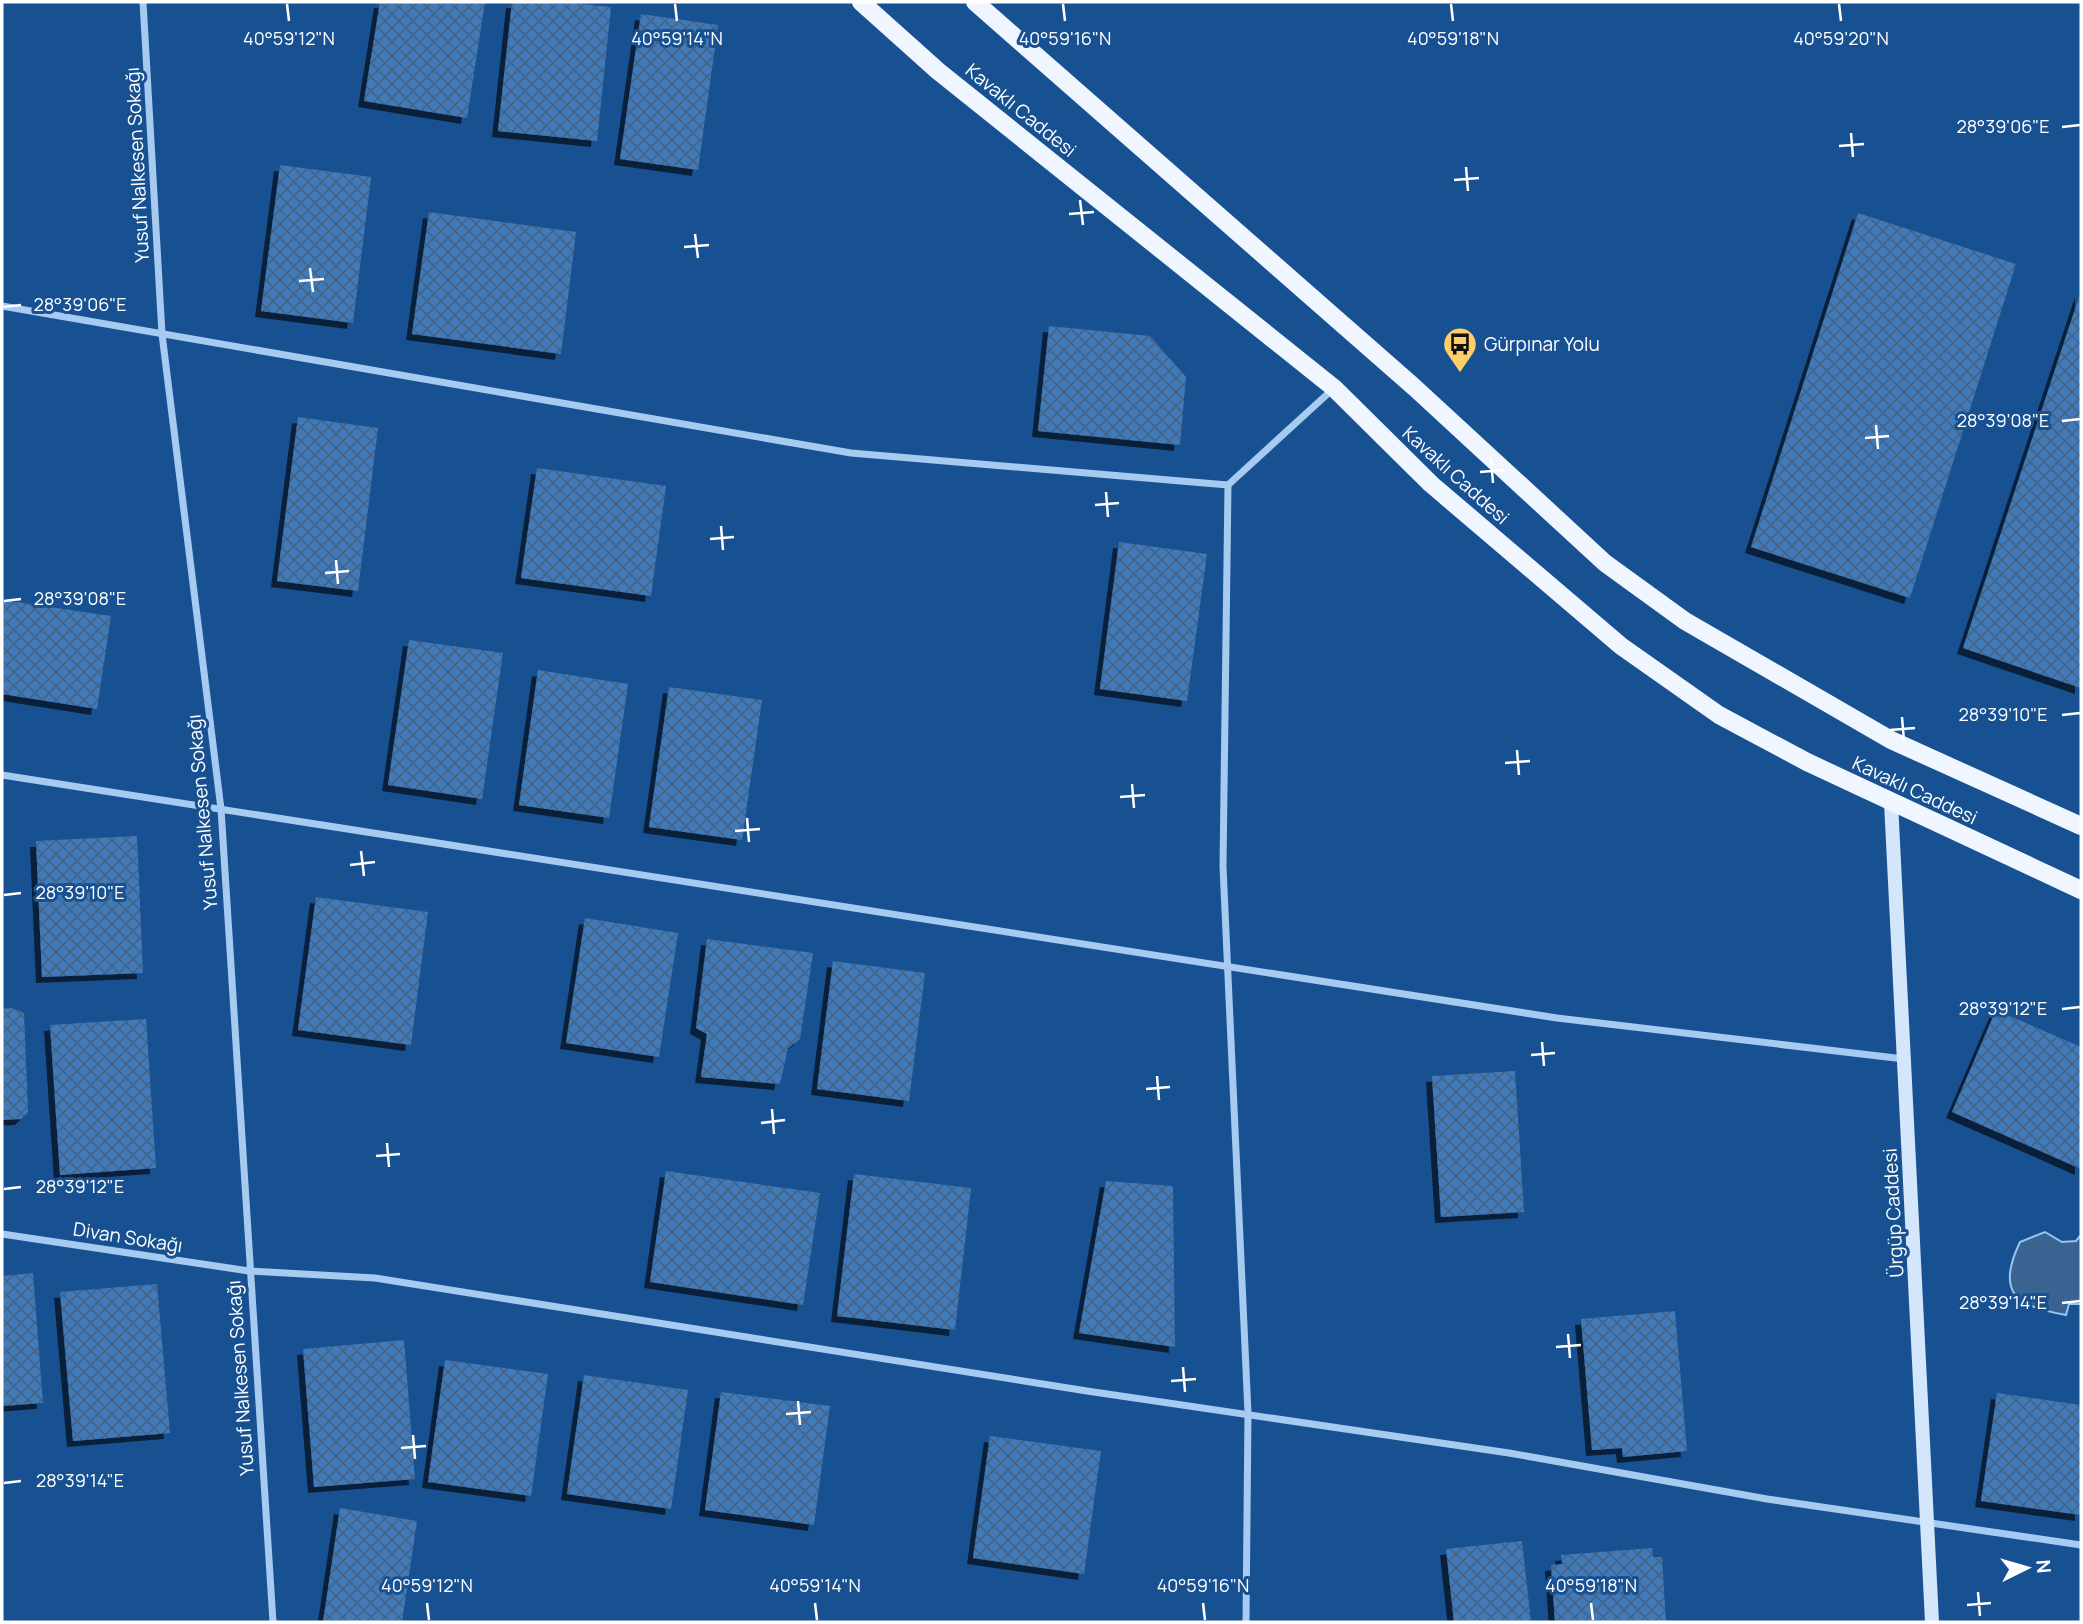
<svg xmlns="http://www.w3.org/2000/svg" width="2083" height="1624" viewBox="0 0 2083 1624" font-family="Manrope,sans-serif">
<defs>
<pattern id="building-cross-hatch" width="8" height="8" patternUnits="userSpaceOnUse" patternTransform="scale(1.75)"><rect width="8" height="8" fill="#407ab9"/><path d="M0 0l8 8M0 8l8-8" fill="none" stroke="#456588"/></pattern>
<filter id="shadow"><feDropShadow dx="-6" dy="6" stdDeviation="0" flood-color="#0009"/></filter>
</defs>
<rect width="100%" height="100%" fill="#185192"/>
<!-- water -->
<path fill="#3a6392" stroke="#99c5f2" stroke-width="2" d="M2045 1232 2062 1242 2076 1241 2081 1235V1304H2069L2066 1315C2017 1306 1995 1294 2020 1242Z"/>
<!-- building -->
<g fill="url(#building-cross-hatch)" filter="url(#shadow)">
<polygon points="380,2 485,2 467,118 364,101"/>
<polygon points="512,2 564,2 611,7 597,141 498,131"/>
<polygon points="641,14 718,25 698,170 620,159"/>
<polygon points="280,165 371,177 353,323 261,311"/>
<polygon points="429,212 576,232 561,354 412,334"/>
<polygon points="1858,213 2016,264 1910,598 1751,547"/>
<polygon points="2081,291 2081,688 1963,648"/>
<polygon points="1049,326 1150,336 1186,377 1180,445 1038,431"/>
<polygon points="298,417 378,428 358,591 277,581"/>
<polygon points="537,468 666,486 651,596 521,578"/>
<polygon points="1119,542 1207,554 1187,701 1100,689"/>
<polygon points="2,600 111,616 97,709 2,694"/>
<polygon points="409,640 503,653 482,799 388,785"/>
<polygon points="538,670 628,684 609,818 519,805"/>
<polygon points="669,687 762,700 742,840 649,827"/>
<polygon points="137,836 143,973 42,977 36,841"/>
<polygon points="316,897 428,912 411,1045 298,1030"/>
<polygon points="585,918 678,933 659,1057 566,1043"/>
<polygon points="707,939 813,953 800,1039 788,1048 780,1084 701,1077 707,1034 696,1028"/>
<polygon points="833,961 925,973 909,1101 817,1089"/>
<polygon points="12,1008 24,1013 28,1112 21,1119 2,1120 2,1009"/>
<polygon points="1996,1010 2081,1047 2081,1169 1952,1112"/>
<polygon points="146,1019 156,1168 60,1175 50,1025"/>
<polygon points="1515,1071 1524,1212 1441,1217 1432,1076"/>
<polygon points="666,1171 820,1193 803,1305 650,1282"/>
<polygon points="854,1174 971,1188 955,1330 837,1316"/>
<polygon points="1106,1181 1173,1186 1175,1347 1079,1333"/>
<polygon points="33,1273 43,1403 2,1406 2,1276"/>
<polygon points="157,1284 170,1433 73,1441 60,1292"/>
<polygon points="1675,1311 1687,1451 1623,1457 1622,1448 1592,1450 1581,1319"/>
<polygon points="404,1340 415,1479 314,1487 303,1349"/>
<polygon points="445,1360 548,1374 531,1496 428,1482"/>
<polygon points="584,1375 688,1390 671,1509 567,1494"/>
<polygon points="721,1392 830,1406 814,1525 705,1510"/>
<polygon points="1997,1393 2081,1405 2081,1515 1981,1501"/>
<polygon points="990,1436 1101,1451 1084,1574 973,1558"/>
<polygon points="340,1508 417,1521 402,1622 323,1622"/>
<polygon points="1522,1541 1531,1622 1454,1622 1446,1549"/>
<polygon points="1652,1548 1653,1557 1662,1557 1666,1622 1555,1622 1551,1565 1562,1564 1561,1555"/>
</g>
<g fill="none" stroke-linecap="round" stroke-linejoin="round">
<!-- street -->
<g stroke="#a7caf0" stroke-width="7">
<polyline points="143,2 162,334 221,809 273,1622"/>
<polyline points="2,306 851,453 1228,485"/>
<polyline points="2,775 1557,1018 1904,1059"/>
<polyline points="2,1234 249,1271 375,1278 1087,1391 1509,1453 1767,1499 2081,1545"/>
<polyline points="1246,1622 1248,1413 1223,867 1228,485 1333,389"/>
</g>
<!-- secondary -->
<polyline stroke="#d4e6fb" stroke-width="14" points="1891,802 1932,1622"/>
<!-- primary -->
<g stroke="#f0f6ff" stroke-width="18">
<polyline points="861,2 938,71 1334,388 1431,484 1621,646 1719,715 1807,762 2081,890"/>
<polyline points="975,2 1414,387 1605,563 1685,621 1891,740 2081,826"/>
</g>
</g>
<!-- ticks -->
<path fill="none" stroke="#fff" stroke-width="2.5" d="M287 4 289 21M675 4 677 21M1063 4 1065 21M1451 4 1453 21M1839 4 1841 21M2062 127 2080 125M1851 133 1853 157M1839 146 1864 144M1466 167 1468 191M1454 180 1479 178M1080 200 1083 225M1069 214 1094 212M695 234 698 258M684 247 709 245M310 268 313 292M299 281 324 279M4 307 21 305M2062 421 2080 419M1876 425 1878 449M1865 438 1889 436M1491 458 1493 483M1480 472 1504 470M1106 492 1108 517M1095 505 1119 503M721 526 723 550M710 539 734 537M336 560 338 584M325 573 349 571M4 601 21 599M2062 715 2080 713M1902 717 1904 741M1890 730 1915 728M1517 750 1519 775M1505 763 1530 761M1132 784 1134 808M1120 797 1145 795M747 818 749 842M735 831 760 829M361 851 364 876M350 865 375 862M4 895 21 893M2062 1009 2080 1007M1542 1042 1544 1066M1531 1055 1555 1053M1157 1076 1159 1100M1146 1089 1170 1087M772 1109 774 1134M761 1123 785 1120M387 1143 389 1167M376 1156 400 1154M4 1189 21 1187M2062 1303 2080 1301M1568 1334 1570 1358M1556 1347 1581 1345M1183 1367 1185 1392M1171 1381 1196 1379M798 1401 800 1425M786 1414 811 1412M413 1435 415 1459M401 1448 426 1446M4 1483 21 1481M1978 1592 1980 1616M427 1603 429 1620M815 1603 817 1620M1203 1603 1205 1620M1591 1603 1593 1620M1967 1605 1991 1603"/>
<!-- icons -->
<defs>
<g id="bus-pin" transform="scale(1.75)"><path d="M0 17L-7.5 6A9.5 9.5 0 1 1 7.5 6Z" fill="#ffce66" stroke="#185192"/><path d="M-5-6H5V4H4V6H2V4H-2V6H-4V4H-5ZM-3.5-4V0h7V-4ZM-3.5 1.2v1.5H-2V1.2ZM2 1.2v1.5H3.5V1.2Z" fill="#111"/></g>
</defs>
<g fill-rule="evenodd">
<use href="#bus-pin" x="1460" y="344"/>
</g>
<g text-anchor="middle" stroke-width="6" stroke-linejoin="round" paint-order="stroke">
<!-- street labels -->
<g font-size="19" fill="#fff" stroke="#185192">
<text transform="translate(1021 110) rotate(39)" y="7">Kavaklı Caddesi</text>
<text transform="translate(137 165) rotate(-93)" y="7">Yusuf Nalkesen Sokağı</text>
<text transform="translate(1456 475) rotate(42)" y="7">Kavaklı Caddesi</text>
<text transform="translate(1915 790) rotate(25)" y="7">Kavaklı Caddesi</text>
<text transform="translate(202 812) rotate(-95)" y="7">Yusuf Nalkesen Sokağı</text>
<text transform="translate(1893 1213) rotate(-93)" y="7">Ürgüp Caddesi</text>
<text transform="translate(128 1237) rotate(9)" y="7">Divan Sokağı</text>
<text transform="translate(240 1378) rotate(-94)" y="7">Yusuf Nalkesen Sokağı</text>
</g>
<!-- poi labels -->
<g font-size="19" fill="#fff" stroke="#185192" text-anchor="start">
<text x="1484" y="351">Gürpınar Yolu</text>
</g>
</g>
<g font-size="18" text-anchor="middle" fill="#fff" stroke="#185192" stroke-width="6" stroke-linejoin="round" paint-order="stroke">
<text x="289" y="45">40°59'12"N</text>
<text x="677" y="45">40°59'14"N</text>
<text x="1065" y="45">40°59'16"N</text>
<text x="1453" y="45">40°59'18"N</text>
<text x="1841" y="45">40°59'20"N</text>
<text x="2003" y="133">28°39'06"E</text>
<text x="80" y="311">28°39'06"E</text>
<text x="2003" y="427">28°39'08"E</text>
<text x="80" y="605">28°39'08"E</text>
<text x="2003" y="721">28°39'10"E</text>
<text x="80" y="899">28°39'10"E</text>
<text x="2003" y="1015">28°39'12"E</text>
<text x="80" y="1193">28°39'12"E</text>
<text x="2003" y="1309">28°39'14"E</text>
<text x="80" y="1487">28°39'14"E</text>
<text x="427" y="1592">40°59'12"N</text>
<text x="815" y="1592">40°59'14"N</text>
<text x="1203" y="1592">40°59'16"N</text>
<text x="1591" y="1592">40°59'18"N</text>
</g>
<!-- border -->
<rect width="2083" height="1624" fill="none" stroke="#ffffff" stroke-width="7"/>
<!-- north arrow -->
<g transform="translate(2027 1568) rotate(85)" stroke="#185192" stroke-width="5" paint-order="stroke">
<path d="M0-5L12 26L0 18L-12 26Z" fill="#ffffff"/>
<text y="-10" font-size="19" font-weight="bold" text-anchor="middle" fill="#ffffff">N</text>
</g>
</svg>
